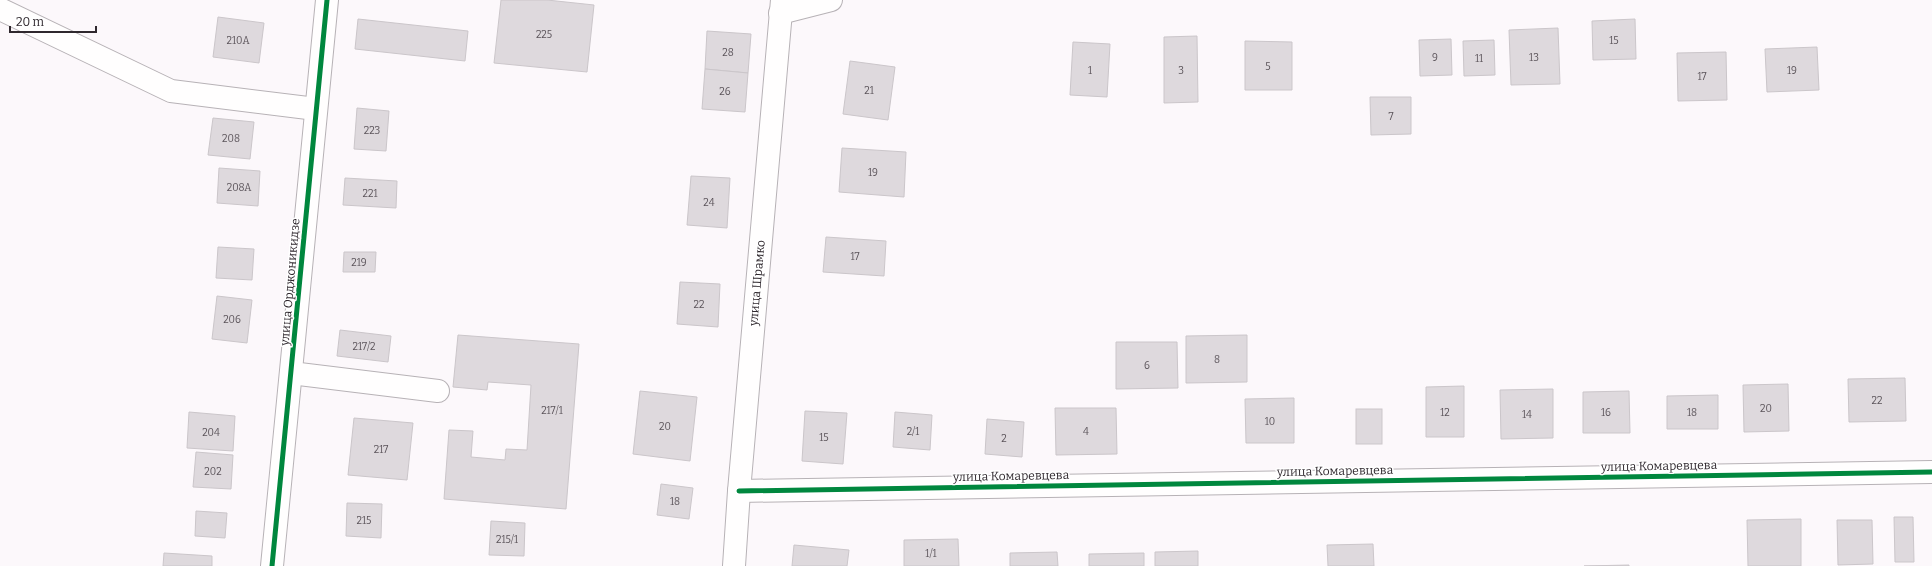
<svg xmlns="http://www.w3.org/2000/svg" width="1932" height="566" viewBox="0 0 1932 566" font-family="Bitter,serif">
<rect width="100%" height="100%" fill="#fcf8fb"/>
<!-- building -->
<g fill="#ded9dd" stroke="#cbc6ca">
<polygon points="501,0 547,0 594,5 587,72 494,63"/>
<polygon points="218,17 264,23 259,63 213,57"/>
<polygon points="358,19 468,31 465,61 355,49"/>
<polygon points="1635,19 1636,59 1593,60 1592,21"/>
<polygon points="1558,28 1560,84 1511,85 1509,30"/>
<polygon points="707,31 751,34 748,73 705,69"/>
<polygon points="1197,36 1198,102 1164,103 1164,37"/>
<polygon points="1451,39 1452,75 1420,76 1419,40"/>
<polygon points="1494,40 1495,75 1464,76 1463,41"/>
<polygon points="1245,41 1292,42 1292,90 1245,90"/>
<polygon points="1073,42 1110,44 1107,97 1070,95"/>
<polygon points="1817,47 1819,90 1767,92 1765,49"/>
<polygon points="1726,52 1727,100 1678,101 1677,53"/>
<polygon points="850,61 895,67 888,120 843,114"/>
<polygon points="705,69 748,73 745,112 702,109"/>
<polygon points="1370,97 1411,97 1411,134 1371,135"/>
<polygon points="357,108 389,111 386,151 354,149"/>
<polygon points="213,118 254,122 250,159 208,155"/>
<polygon points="842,148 906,152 904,197 839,192"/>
<polygon points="219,168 260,171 258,206 217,203"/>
<polygon points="691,176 730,178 727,228 687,225"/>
<polygon points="345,178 397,181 396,208 343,205"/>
<polygon points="826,237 886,241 884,276 823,272"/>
<polygon points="218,247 254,249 252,280 216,278"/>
<polygon points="344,252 376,252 375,272 343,272"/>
<polygon points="680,282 720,284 718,327 677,324"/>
<polygon points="217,296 252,300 247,343 212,339"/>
<polygon points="340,330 391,336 388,362 337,356"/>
<polygon points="458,335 579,344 566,509 444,499 449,430 473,431 471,457 505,460 506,449 527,450 531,385 488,382 487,390 453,387"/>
<polygon points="1247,335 1247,382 1186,383 1186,336"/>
<polygon points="1116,342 1177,342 1178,388 1116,389"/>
<polygon points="1905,378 1906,421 1849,422 1848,379"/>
<polygon points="1788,384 1789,431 1744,432 1743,385"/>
<polygon points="1464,386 1464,437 1426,437 1426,387"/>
<polygon points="1553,389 1553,438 1501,439 1500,390"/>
<polygon points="640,391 697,397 690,461 633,454"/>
<polygon points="1629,391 1630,433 1583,433 1583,392"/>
<polygon points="1718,395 1718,429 1667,429 1667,396"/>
<polygon points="1294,398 1294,443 1246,443 1245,399"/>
<polygon points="1055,408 1116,408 1117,454 1056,455"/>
<rect x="1356" y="409" width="26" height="35"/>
<polygon points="805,411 847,413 843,464 802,461"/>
<polygon points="189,412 235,416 233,451 187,448"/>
<polygon points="895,412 932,415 930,450 893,447"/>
<polygon points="354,418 413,423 407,480 348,475"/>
<polygon points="987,419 1024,422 1022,457 985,454"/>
<polygon points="196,452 233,455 231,489 193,487"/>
<polygon points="661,484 693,488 689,519 657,515"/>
<polygon points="347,503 382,504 381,538 346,536"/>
<polygon points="196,511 227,513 225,538 195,536"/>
<polygon points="1894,517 1913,517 1914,562 1895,562"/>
<polygon points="1801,519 1801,566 1748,566 1747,520"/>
<polygon points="1837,520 1872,520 1873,564 1838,565"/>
<polygon points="491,521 525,523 524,556 489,555"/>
<polygon points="958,539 959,566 904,566 904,540"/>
<polygon points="1373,544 1374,566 1328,566 1327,545"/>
<polygon points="794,545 849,550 847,566 792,566"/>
<polygon points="1198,551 1198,566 1155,566 1155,552"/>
<polygon points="1057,552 1058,566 1010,566 1010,553"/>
<polygon points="164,553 212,556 212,566 163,566"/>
<polygon points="1144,553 1144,566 1089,566 1089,554"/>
<polygon points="1629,565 1629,566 1584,566"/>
</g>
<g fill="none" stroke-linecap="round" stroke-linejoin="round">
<!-- minor casing -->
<g stroke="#b7b2b6" stroke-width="24">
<g id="minor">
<polyline points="0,9 171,91 316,109"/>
<polyline points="780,13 831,0"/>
<polyline points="291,373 438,391"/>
<polyline points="739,491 1932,472"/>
<polyline points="272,566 327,0"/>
<polyline points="734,566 739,491 782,0"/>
</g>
</g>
<!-- minor -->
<use href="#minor" stroke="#fffefe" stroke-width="22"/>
<!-- cycleway casing -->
<g stroke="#fff" stroke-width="8">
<g id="cycleway">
<polyline points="739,491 1932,472"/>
<polyline points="272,566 327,0"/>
</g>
</g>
<!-- cycleway -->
<use href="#cycleway" stroke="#00873e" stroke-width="5"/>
</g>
<g text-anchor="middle" stroke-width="3" stroke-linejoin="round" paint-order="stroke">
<!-- number labels -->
<g font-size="10" fill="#5b545a">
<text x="544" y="38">225</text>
<text x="238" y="44">210А</text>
<text x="1614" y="44">15</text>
<text x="728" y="56">28</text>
<text x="1435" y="61">9</text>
<text x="1534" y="61">13</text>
<text x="1479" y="62">11</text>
<text x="1268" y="70">5</text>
<text x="1090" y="74">1</text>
<text x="1181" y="74">3</text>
<text x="1792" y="74">19</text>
<text x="1702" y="80">17</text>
<text x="869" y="94">21</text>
<text x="725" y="95">26</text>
<text x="1391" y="120">7</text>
<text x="372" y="134">223</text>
<text x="231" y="142">208</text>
<text x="873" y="176">19</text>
<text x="239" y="191">208А</text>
<text x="370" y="197">221</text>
<text x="709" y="206">24</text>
<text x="855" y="260">17</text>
<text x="359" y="266">219</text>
<text x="699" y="308">22</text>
<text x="232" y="323">206</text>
<text x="364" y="350">217/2</text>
<text x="1217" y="363">8</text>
<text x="1147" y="369">6</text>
<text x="1877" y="404">22</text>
<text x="1766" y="412">20</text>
<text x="552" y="414">217/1</text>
<text x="1445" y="416">12</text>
<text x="1606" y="416">16</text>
<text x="1692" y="416">18</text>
<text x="1527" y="418">14</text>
<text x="1270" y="425">10</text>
<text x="665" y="430">20</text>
<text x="913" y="435">2/1</text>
<text x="1086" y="435">4</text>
<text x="211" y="436">204</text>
<text x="824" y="441">15</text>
<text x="1004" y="442">2</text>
<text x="381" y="453">217</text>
<text x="213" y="475">202</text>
<text x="675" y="505">18</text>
<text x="364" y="524">215</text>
<text x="507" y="543">215/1</text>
<text x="931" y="557">1/1</text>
</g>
<!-- street labels -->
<g font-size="12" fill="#2f282e" stroke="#fff">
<text transform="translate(290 282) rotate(-85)" y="4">улица Орджоникидзе</text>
<text transform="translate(757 283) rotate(-85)" y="4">улица Шрамко</text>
<text transform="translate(1659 466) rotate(-1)" y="4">улица Комаревцева</text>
<text transform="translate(1335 471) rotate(-1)" y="4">улица Комаревцева</text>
<text transform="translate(1011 476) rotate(-1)" y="4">улица Комаревцева</text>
</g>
</g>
<!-- scale -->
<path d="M10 26v6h86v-6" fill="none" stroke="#2f282e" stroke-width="2"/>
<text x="16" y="26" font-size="12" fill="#2f282e" stroke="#ffffff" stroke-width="3" paint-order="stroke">20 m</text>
</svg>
